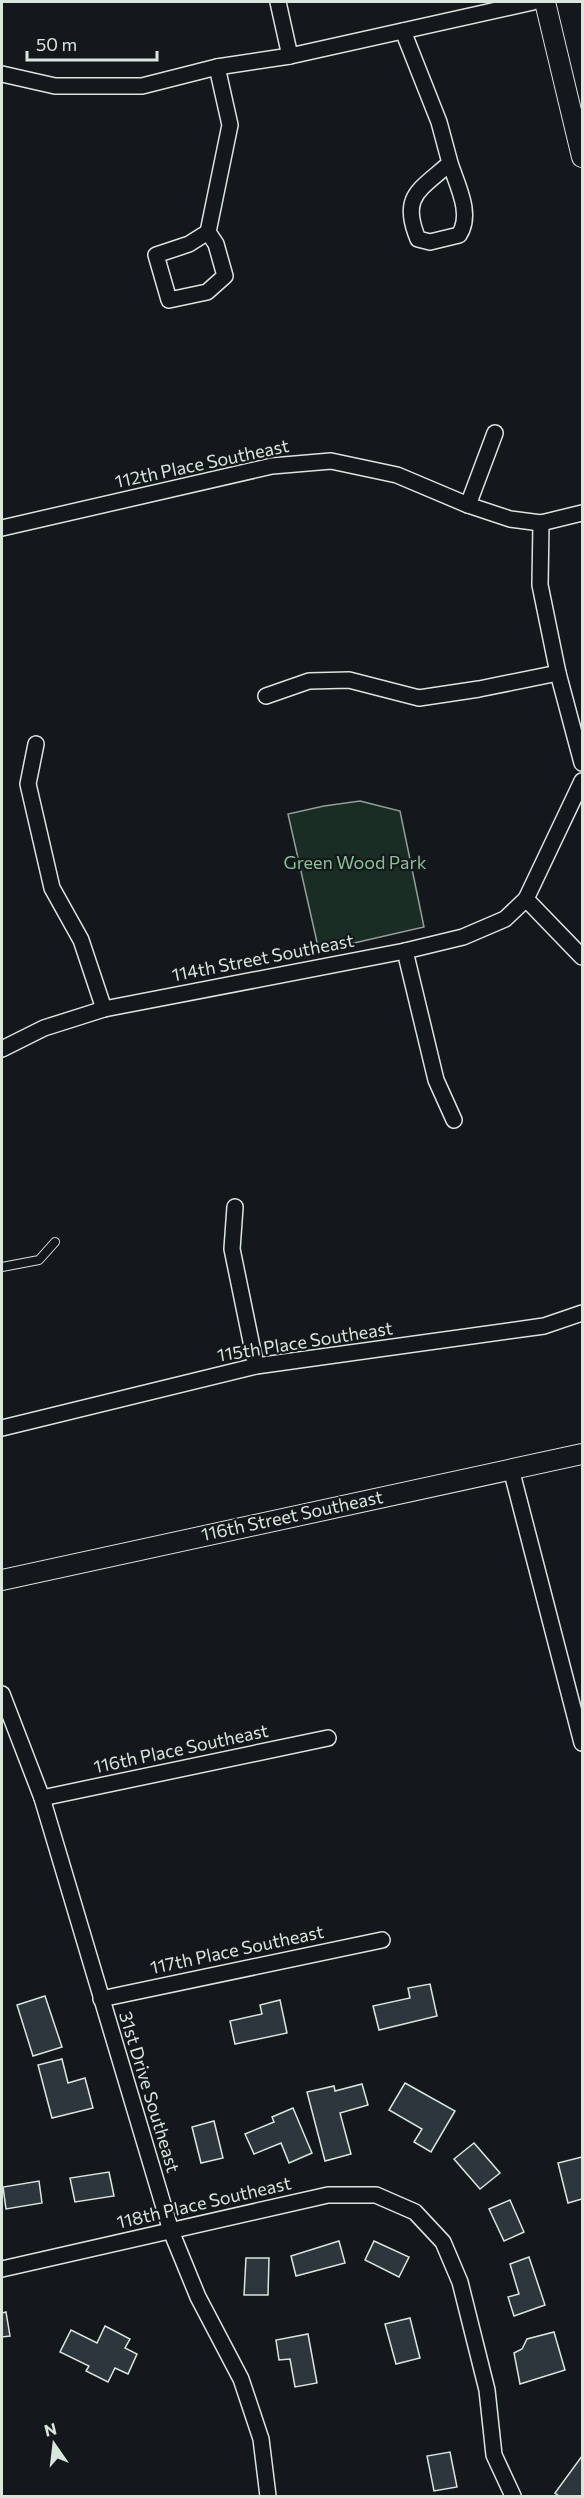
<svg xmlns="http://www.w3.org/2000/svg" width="584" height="2498" viewBox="0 0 584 2498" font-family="Commissioner,sans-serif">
<rect width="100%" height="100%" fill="#14181c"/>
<!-- green -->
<polygon fill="#1a2d24" stroke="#939e99" stroke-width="1.5" points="360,801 400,811 424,927 319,951 288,814 324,806"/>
<!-- building -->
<g fill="#2c363c" stroke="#d8e6dc" stroke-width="1.5">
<polygon points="430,1984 437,2016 379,2030 373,2006 410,1998 408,1988"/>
<polygon points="45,1996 62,2047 33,2056 17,2005"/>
<polygon points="280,2000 287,2033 235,2044 230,2021 262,2014 260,2005"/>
<polygon points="62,2059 68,2083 85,2078 93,2108 52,2118 38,2065"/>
<polygon points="405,2083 455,2111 431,2152 414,2142 422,2129 389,2110"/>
<polygon points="362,2084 368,2105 340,2113 351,2154 325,2161 307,2092 334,2086 335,2091"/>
<polygon points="293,2108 312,2153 289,2163 281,2143 254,2154 245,2134 274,2122 272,2117"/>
<polygon points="214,2121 223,2158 201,2163 192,2127"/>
<polygon points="474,2143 500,2173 480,2189 454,2159"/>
<polygon points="582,2157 582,2199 568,2203 558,2163"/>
<polygon points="109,2172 114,2196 75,2202 70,2178"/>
<polygon points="39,2181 42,2203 6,2209 3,2187"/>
<polygon points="510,2200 524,2232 504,2241 489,2209"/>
<polygon points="339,2241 345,2263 296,2276 291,2256"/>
<polygon points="374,2241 409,2257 399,2277 365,2260"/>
<polygon points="529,2257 545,2305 514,2316 508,2297 519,2294 510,2264"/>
<polygon points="246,2258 269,2258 268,2295 244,2295"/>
<polygon points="6,2312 10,2336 2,2337 2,2313"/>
<polygon points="410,2318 420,2358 396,2364 385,2324"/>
<polygon points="105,2326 130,2339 125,2348 137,2354 128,2374 115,2368 108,2382 86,2371 89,2366 60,2352 71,2330 97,2343"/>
<polygon points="554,2332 565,2370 520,2384 514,2353 522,2349 527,2339"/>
<polygon points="308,2334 317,2383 295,2387 290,2359 279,2360 276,2340"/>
<polygon points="450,2452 457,2487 434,2491 427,2456"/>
<polygon points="582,2456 582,2496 559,2496 555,2493"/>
</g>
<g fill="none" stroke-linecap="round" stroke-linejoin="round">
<!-- service casing -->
<g stroke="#d8e6dc" stroke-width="10">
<polyline id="service" points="2,1267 39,1260 55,1242"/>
</g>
<!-- minor casing -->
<g stroke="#d8e6dc" stroke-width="18">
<g id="minor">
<polyline points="278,2 290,56"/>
<path d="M403 31 439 122 450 163C420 190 400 196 418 239L430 242 459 235C473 214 457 185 450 163"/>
<polyline points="2,74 55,86 142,86 217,67 290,56 533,2"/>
<polyline points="208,232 216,244 225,276 207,292 169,300 156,255 189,244 208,232 230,125 217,67"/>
<polyline points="468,505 495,433"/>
<polyline points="541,523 540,585 558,673 582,763"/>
<polyline points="2,528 272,466 331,461 397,475 468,505 510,519 541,523 582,513"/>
<polyline points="266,696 309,681 349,680 419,698 479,689 558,673"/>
<polyline points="36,744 28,784 52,888 81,940 104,1009"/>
<polyline points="526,899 582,957"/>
<polyline points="405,951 436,1080 454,1120"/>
<polyline points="2,1049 44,1028 104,1009 405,951 463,937 505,919 526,899 582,781"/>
<polyline points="235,1207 232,1249 256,1366"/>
<polyline points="2,1428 256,1366 544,1326 582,1313"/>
<polyline points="511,1469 582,1743"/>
<polyline points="2,1694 42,1798 171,2231 198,2297 241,2379 261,2439 268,2496"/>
<polyline points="42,1798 328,1738"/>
<polyline points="101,1999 382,1940"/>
<polyline points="2,2269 328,2195 376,2195 415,2212 443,2242 460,2282 487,2390 494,2455 513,2496"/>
</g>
</g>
<!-- tertiary casing -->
<g stroke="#d8e6dc" stroke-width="22">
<g id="tertiary">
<polyline points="545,2 582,157"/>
<polyline points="2,1580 582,1454"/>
</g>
</g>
<!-- service -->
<use href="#service" stroke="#14181c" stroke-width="8"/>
<!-- minor -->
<use href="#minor" stroke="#14181c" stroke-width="15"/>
<!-- tertiary -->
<use href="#tertiary" stroke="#14181c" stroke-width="20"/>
</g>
<g text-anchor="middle" stroke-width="4.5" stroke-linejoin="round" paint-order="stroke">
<!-- street labels -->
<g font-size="18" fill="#d8e6dc" stroke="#14181c">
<text transform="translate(202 464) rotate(-12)" y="6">112th Place Southeast</text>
<text transform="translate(263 958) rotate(-11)" y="6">114th Street Southeast</text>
<text transform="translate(305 1342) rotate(-9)" y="6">115th Place Southeast</text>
<text transform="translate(292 1516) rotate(-12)" y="6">116th Street Southeast</text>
<text transform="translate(181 1749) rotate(-12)" y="6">116th Place Southeast</text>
<text transform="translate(237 1950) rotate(-12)" y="6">117th Place Southeast</text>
<text transform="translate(149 2092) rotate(73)" y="6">31st Drive Southeast</text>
<text transform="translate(204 2203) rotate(-13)" y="6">118th Place Southeast</text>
</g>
<!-- park labels -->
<g font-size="18" fill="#8ac095" stroke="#14181c">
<text x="355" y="869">Green Wood Park</text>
</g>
</g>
<!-- border -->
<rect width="584" height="2498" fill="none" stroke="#d8e6dc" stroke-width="6"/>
<!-- north arrow -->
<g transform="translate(54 2444) rotate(346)" stroke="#14181c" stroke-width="4.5" paint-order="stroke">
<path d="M0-4.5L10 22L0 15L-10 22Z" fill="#d8e6dc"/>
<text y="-9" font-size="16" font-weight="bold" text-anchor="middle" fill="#d8e6dc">N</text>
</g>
<!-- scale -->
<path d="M27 51v9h130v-9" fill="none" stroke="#d8e6dc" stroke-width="3"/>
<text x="36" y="51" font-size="18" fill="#d8e6dc" stroke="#14181c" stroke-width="4.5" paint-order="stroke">50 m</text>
</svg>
